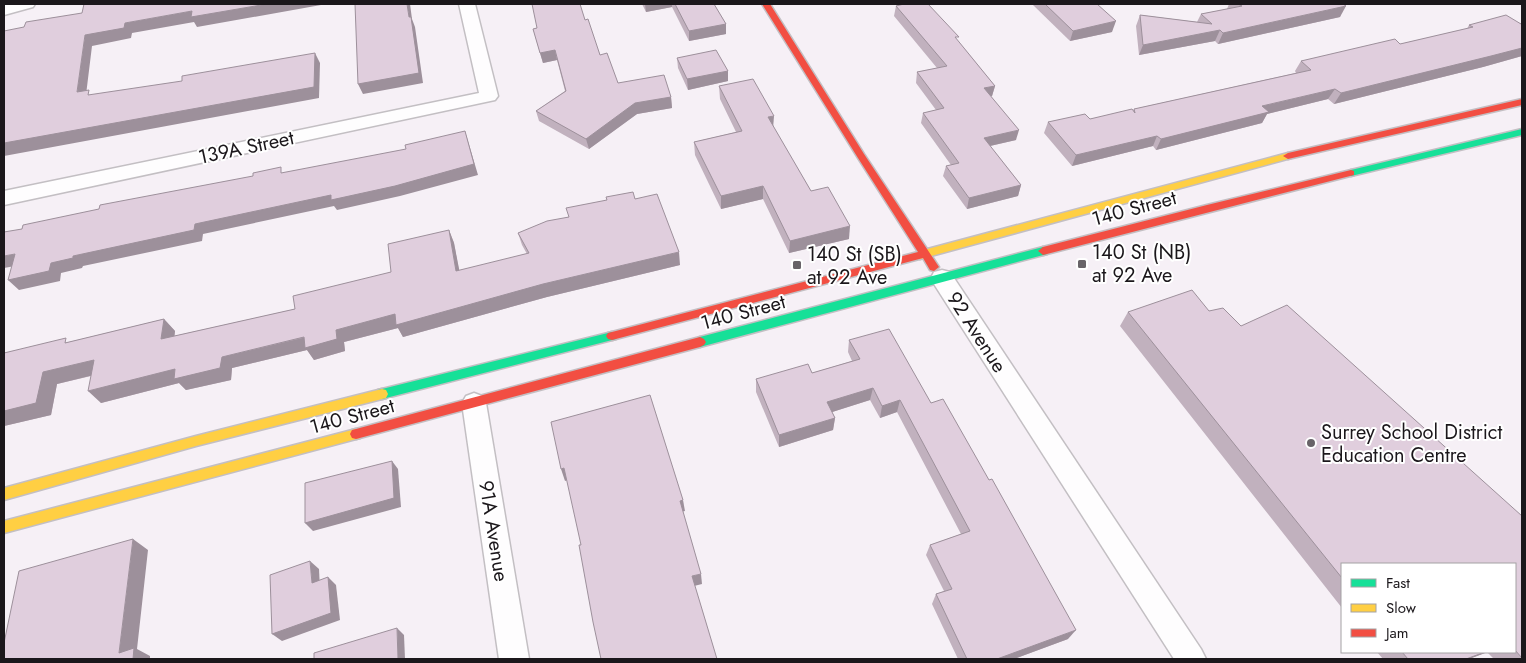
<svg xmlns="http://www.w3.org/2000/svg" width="1526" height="663" viewBox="0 0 1526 663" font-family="Jost,sans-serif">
<rect width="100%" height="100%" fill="#f6f0f6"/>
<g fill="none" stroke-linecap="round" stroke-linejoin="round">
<!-- street casing -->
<g stroke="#c3bfc3" stroke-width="3">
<g id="street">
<polygon points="10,4 35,4 33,7 4,15 4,5"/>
<polygon points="459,4 475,4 498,96 495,100 4,205 4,191 479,93"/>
<polygon points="942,270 950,272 1201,649 1206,659 1174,659 934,284 931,278 934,272"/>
<polygon points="474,393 482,396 486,403 529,659 499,659 462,403 466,396"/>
</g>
</g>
<!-- fast casing -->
<g stroke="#c3bfc3" stroke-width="3">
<g id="fast">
<polygon points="1522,129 1522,135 1351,176 1346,173 1351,170"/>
<polygon points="1043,247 1048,251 1047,254 700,347 696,345 694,342 696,339 700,337"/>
<polygon points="612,332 616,333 618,336 616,339 612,340 382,399 378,398 376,394 378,390 382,389"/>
</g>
</g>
<!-- slow casing -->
<g stroke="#c3bfc3" stroke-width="3">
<g id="slow">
<polygon points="1288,153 1293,156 1291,158 920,259 915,255 920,251"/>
<polygon points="382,389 386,390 388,394 386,398 382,399 196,446 4,500 4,488 196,436"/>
<polygon points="356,429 360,430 362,434 360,438 356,439 4,533 4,521"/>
</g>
</g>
<!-- jam casing -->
<g stroke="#c3bfc3" stroke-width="3">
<g id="jam">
<polygon points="762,4 770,4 864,154 939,267 934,271 930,270 923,258 612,340 608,339 606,336 608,333 612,332 918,252 858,158"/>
<polygon points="1522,99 1522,105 1288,159 1283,156 1288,153"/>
<polygon points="1351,170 1354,171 1354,175 1043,255 1038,251 1043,247 1207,205"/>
<polygon points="700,337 704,339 706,342 704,345 700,347 356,439 352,438 350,434 352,430 356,429"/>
</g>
</g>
<!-- street -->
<use href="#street" fill="#fefdfe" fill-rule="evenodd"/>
<!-- fast -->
<use href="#fast" fill="#16e098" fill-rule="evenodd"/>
<!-- slow -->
<use href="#slow" fill="#ffcf43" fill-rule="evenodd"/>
<!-- jam -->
<use href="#jam" fill="#f24e42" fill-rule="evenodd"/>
</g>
<!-- wall -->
<g fill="#c1b1be">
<polygon points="642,4 714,4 726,24 726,34 689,41 672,7 646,12"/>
<polygon points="1032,4 1097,4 1112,32 1070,41"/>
<polygon points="1229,4 1343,4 1340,17 1218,44 1215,41 1139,55 1136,26 1140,15 1197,22 1201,14 1227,9"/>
<polygon points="896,6 958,41 995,86 992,96 991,96 1016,140 990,146 1021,185 1018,196 967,209 943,176 946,166 951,165 921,123 923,113 936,110 916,83 917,72 937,68 894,16"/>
<polygon points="585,20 600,55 618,83 671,97 672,108 637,114 589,149 539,121 536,111 565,91 557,60 543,63 533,29"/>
<polygon points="1522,23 1522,56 1483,67 1334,104 1328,99 1267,114 1262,123 1156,150 1153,146 1072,166 1044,133 1048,122 1090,119 1133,111 1134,109 1296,73 1295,71 1301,61 1400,44 1467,29 1469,25"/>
<polygon points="677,58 728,71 728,81 688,90 678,68"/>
<polygon points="719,86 773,127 811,191 849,239 789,253 763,199 721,209 695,155 694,142 736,132 720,99"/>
<polygon points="635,199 680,265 547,297 403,337 398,328 344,342 345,351 314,360 307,350 232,368 231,380 186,390 179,383 101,403 91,376 57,384 51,415 4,426 4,353 69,342 164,319 175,331 174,336 295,309 391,272 449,230 454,243 459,271 527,254 522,245 518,233 568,217"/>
<polygon points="1209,311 1522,516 1522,659 1494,659 1487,652 1469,659 1383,659 1377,652 1515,652 1515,564 1342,564 1342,608 1120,326 1128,312"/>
<polygon points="849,340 931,403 1068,639 1014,659 958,659 932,604 936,594 944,591 926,555 930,545 961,534 897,412 880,418 870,400 832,412 835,418 833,430 779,447 756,392 756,379 812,373 852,361 848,352"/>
</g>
<!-- shaded-wall -->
<g fill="#9d909b">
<polygon points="267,4 321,4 321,5 197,27 194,22 132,33 131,38 92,46 85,103 77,92 85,35 125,23 192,11"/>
<polygon points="407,4 410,4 412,19 415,27 423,83 363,94 358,84 409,17"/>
<polygon points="645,4 672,4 672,7 646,12"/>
<polygon points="1346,6 1340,17 1218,44 1223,33"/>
<polygon points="1116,21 1112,32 1070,41 1073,31"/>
<polygon points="726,24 726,34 689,41 689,31"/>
<polygon points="1220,30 1215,41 1139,55 1143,45"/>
<polygon points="1522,48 1522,56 1483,67 1334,104 1341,93"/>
<polygon points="555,50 557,60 543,63 540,53"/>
<polygon points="315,53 320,63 319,98 4,156 4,143"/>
<polygon points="728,71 728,81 688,90 687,79"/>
<polygon points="995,86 992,96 981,98 984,88"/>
<polygon points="1335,89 1328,99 1267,114 1262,123 1156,150 1161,139 1262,106"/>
<polygon points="671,97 672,108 637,114 589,149 586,139 635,103"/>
<polygon points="774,116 773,129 768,117"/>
<polygon points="1019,130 1016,140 981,148 984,138"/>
<polygon points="465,131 478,175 400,196 337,210 334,206 203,234 202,241 83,266 82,268 61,273 60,281 19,290 8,280 51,263 73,256 195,224"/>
<polygon points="1157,136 1153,146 1072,166 1076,155"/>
<polygon points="1021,185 1018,196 967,209 969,198"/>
<polygon points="763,186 763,199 721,209 721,196"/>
<polygon points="850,226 849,239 789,253 790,241"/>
<polygon points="449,230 454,243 462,284 456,271"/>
<polygon points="679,252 680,265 547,297 403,337 398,328 344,342 345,351 314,360 307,350 232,368 231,380 186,390 179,383 101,403 88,391 222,357 336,330 395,314 543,284"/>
<polygon points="15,254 26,264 4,268 4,256"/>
<polygon points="164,319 175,331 173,351 161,339"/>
<polygon points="94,360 106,372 57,384 51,415 4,426 4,411 43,372"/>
<polygon points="873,388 870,400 826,414 827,402"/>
<polygon points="900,400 897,412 880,418 882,406"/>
<polygon points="835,418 833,430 779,447 779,435"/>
<polygon points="392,461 398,469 401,507 313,531 305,523"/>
<polygon points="564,468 568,480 565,481 561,469"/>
<polygon points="683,500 685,511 681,512 680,501"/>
<polygon points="133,539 148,550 137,649 150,656 150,659 132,659 119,653"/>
<polygon points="310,561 319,569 320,590 312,583"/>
<polygon points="701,574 702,584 694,586 692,576"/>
<polygon points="328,577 336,585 340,620 282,641 272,634"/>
<polygon points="397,628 404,635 405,659 398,659"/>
<polygon points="1076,630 1068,639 1014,659 997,659"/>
<polygon points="1485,652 1488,652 1469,659 1466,659"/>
</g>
<!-- building -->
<g fill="#e0cedd" stroke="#9d909b">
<polygon points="84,4 267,4 191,17 192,11 125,23 124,28 85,35 77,92 89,90 88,95 182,81 182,76 315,53 314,87 4,143 4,31 24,27 26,22 82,13"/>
<polygon points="355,4 407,4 409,17 411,17 419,73 358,84"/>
<polygon points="532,4 580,4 585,20 588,19 600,55 607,53 618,83 664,75 671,97 635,103 586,139 536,111 566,91 555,50 540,53 533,29 537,28"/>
<polygon points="675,4 714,4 726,24 689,31"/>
<polygon points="904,4 928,4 959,37 955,37 995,86 984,88 1019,130 984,138 1021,185 969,198 946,166 959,163 923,113 944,108 917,72 947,66 896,6"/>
<polygon points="1045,4 1097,4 1116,21 1073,31"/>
<polygon points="1238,4 1343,4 1346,6 1223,33 1220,30 1143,45 1140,15 1212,24 1201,14 1242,6"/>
<polygon points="1506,15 1521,24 1522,23 1522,48 1491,56 1341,93 1335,89 1262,106 1269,112 1161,139 1157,136 1076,155 1048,122 1085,114 1090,119 1132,109 1135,113 1134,109 1311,70 1301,61 1395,39 1400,44 1473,27 1469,25"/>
<polygon points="716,50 728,71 687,79 677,58"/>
<polygon points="753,79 774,116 768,117 811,191 828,187 850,226 790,241 763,186 721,196 694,142 742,131 719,86"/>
<polygon points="465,131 474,164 395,186 331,200 331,195 195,224 194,230 73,256 73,258 51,263 49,271 8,280 15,254 4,256 4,232 22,229 23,225 99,209 100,205 253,176 253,173 281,167 281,173 406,149 405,145"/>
<polygon points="633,192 635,199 657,194 679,252 543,284 396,325 395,314 336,330 337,339 305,348 304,337 222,357 220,368 174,379 175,369 88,391 94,360 43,372 36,403 4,411 4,353 66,338 65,343 164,319 161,339 295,309 293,296 391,272 388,244 449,230 456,271 529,253 518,233 547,221 569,217 566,208 607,200 606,197"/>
<polygon points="1192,290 1209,311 1223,308 1241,326 1287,305 1522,516 1522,658 1515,650 1515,564 1342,564 1342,578 1128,312"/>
<polygon points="889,329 931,403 943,399 989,480 992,479 1076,630 997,659 967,659 936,594 952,589 930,545 970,531 900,400 882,406 873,388 827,402 835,418 779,435 756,379 808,364 812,373 860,359 849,340"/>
<polygon points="650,395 683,500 680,501 701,574 692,576 717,659 601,659 593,622 579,545 581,545 564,468 561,469 551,422"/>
<polygon points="392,461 394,498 305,523 305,483"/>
<polygon points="133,539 119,653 134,648 133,659 4,659 4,643 19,571"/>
<polygon points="310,561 312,583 328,577 331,613 272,634 270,575"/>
<polygon points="397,628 398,659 314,659 314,653"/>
<polygon points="1402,652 1485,652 1466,659 1408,659"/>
</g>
<!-- markers -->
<g fill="#686368" stroke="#fff" stroke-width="2">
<rect x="1077" y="259" width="10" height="10" rx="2.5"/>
<rect x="792" y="260" width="10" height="10" rx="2.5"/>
<circle cx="1311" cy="443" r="5"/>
</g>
<g text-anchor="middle" stroke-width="4" stroke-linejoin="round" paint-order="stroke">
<!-- street labels -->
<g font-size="20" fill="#1b171b" stroke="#fff">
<text transform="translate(246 147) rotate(-12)" y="7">139A Street</text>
<text transform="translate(1134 208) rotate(-15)" y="7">140 Street</text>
<text transform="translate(743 312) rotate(-15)" y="7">140 Street</text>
<text transform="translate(977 332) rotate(57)" y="7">92 Avenue</text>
<text transform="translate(352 416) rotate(-15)" y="7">140 Street</text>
<text transform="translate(494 531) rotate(81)" y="7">91A Avenue</text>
</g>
<!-- poi labels -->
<g font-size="20" fill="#1b171b" stroke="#fff" text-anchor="start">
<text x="1092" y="259">140 St (NB)<tspan x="1092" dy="23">at 92 Ave</tspan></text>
<text x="807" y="261">140 St (SB)<tspan x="807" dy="23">at 92 Ave</tspan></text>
<text x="1321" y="439">Surrey School District<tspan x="1321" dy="23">Education Centre</tspan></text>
</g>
</g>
<!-- border -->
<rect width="1526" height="663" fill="none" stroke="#1b171b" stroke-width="10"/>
<!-- legend -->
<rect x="1341" y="563" width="175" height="90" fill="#ffffff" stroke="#a4a2a4"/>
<rect x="1351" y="579" width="25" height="8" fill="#16e098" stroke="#a4a2a4"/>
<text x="1386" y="588" font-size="15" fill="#1b171b">Fast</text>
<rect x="1351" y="604" width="25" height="8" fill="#ffcf43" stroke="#a4a2a4"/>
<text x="1386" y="613" font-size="15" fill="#1b171b">Slow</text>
<rect x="1351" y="629" width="25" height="8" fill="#f24e42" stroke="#a4a2a4"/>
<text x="1386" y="638" font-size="15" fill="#1b171b">Jam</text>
</svg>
